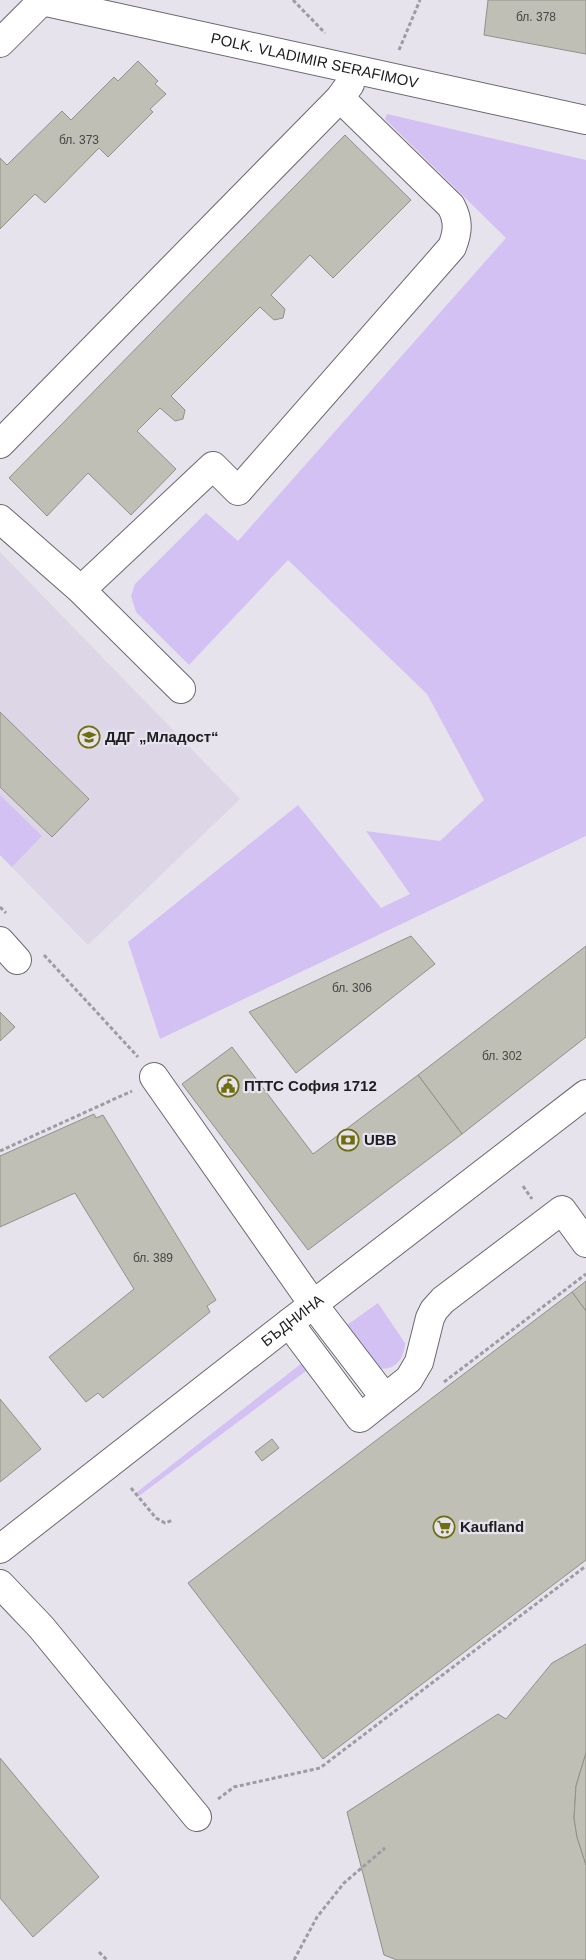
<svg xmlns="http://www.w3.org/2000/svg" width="586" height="1960" viewBox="0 0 586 1960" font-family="Arial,sans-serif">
<rect width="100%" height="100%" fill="#e6e3ed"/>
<!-- built -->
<polygon fill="#dcd6e7" points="0,552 240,799 88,945 0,855"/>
<!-- green -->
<g fill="#d4c1f3">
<polygon points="387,114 586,160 586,836 160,1039 128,942 298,805 381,908 410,894 366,831 440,841 484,800 427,694 288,560 189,665 136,612 131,596 135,584 206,513 238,541 506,238 385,119"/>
<polygon points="0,795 42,836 12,867 0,855"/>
<path d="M378 1303 405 1343C404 1362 392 1373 373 1367L343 1328Z"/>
<polygon points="302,1363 341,1414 306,1371 139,1496 137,1492"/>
</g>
<!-- building -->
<g fill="#bfbfb5" stroke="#909187">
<polygon points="488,0 586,0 586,54 484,35"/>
<polygon points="138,61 158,81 155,84 166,94 150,109 153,112 108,157 99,148 45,203 35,194 0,229 0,158 7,165 62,111 71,120 114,77 118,81"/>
<polygon points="345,135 411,200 333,278 310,255 271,295 285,309 283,318 274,320 260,307 171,396 185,410 183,419 175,421 160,408 137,431 176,469 131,515 88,473 47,516 9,478"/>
<polygon points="0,712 89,799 52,837 0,787"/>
<polygon points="411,936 435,964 296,1073 249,1012"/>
<polygon points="586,946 586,1037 462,1134 418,1075"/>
<polygon points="0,1012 15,1027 0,1041"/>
<polygon points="232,1047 313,1154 418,1075 462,1134 308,1250 182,1084"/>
<polygon points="94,1114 96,1118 103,1115 216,1300 207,1306 210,1312 103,1398 98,1393 86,1402 49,1357 134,1289 75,1193 0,1227 0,1156"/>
<polygon points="586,1281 586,1311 572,1292"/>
<polygon points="572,1292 586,1311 586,1560 323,1759 188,1583"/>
<polygon points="0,1399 41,1449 0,1482"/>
<polygon points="272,1439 279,1448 262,1461 255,1452"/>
<polygon points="586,1644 586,1753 576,1786 574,1818 577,1837 586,1865 586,1960 397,1960 384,1955 347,1812 498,1714 506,1719 552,1663"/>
<polygon points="586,1753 586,1865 577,1837 574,1818 576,1786"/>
<polygon points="0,1758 99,1877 33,1937 0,1898"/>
</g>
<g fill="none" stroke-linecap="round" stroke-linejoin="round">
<!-- minor casing -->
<g stroke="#6c6871" stroke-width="30">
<g id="minor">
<path id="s1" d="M42 1 586 120"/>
<polyline points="0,43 43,0"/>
<polyline points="0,444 340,98 350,84"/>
<polyline points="0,519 81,590 181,689"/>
<path d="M81 590 213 466 238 491 452 247C458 232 459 221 451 206L340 98"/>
<polyline points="0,941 17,960"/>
<polyline points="154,1077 313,1304 385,1398"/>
<polyline points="289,1323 360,1418 409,1379 419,1362 430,1318 434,1310 443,1300 562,1210 586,1243"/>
<path id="s2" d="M0 1549 289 1323 586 1094"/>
<polyline points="0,1584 41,1627 197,1817"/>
</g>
</g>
<!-- path -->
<g stroke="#9e9ba3" stroke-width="3" stroke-dasharray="4 2.5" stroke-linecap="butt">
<polyline points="293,0 325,33"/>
<polyline points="399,50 420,0"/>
<polyline points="0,907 6,913"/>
<polyline points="44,955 138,1057"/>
<polyline points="0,1151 132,1091"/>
<polyline points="523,1186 532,1199"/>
<polyline points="444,1382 586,1274"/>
<polyline points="131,1488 156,1518 165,1523 173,1520"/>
<polyline points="218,1799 234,1787 320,1768 586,1566"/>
<polyline points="99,1952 107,1960"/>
<polyline points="294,1960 317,1917 344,1883 385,1848"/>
</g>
<!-- minor -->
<use href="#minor" stroke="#fff" stroke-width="28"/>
</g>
<!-- icons -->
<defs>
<g id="school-ring" transform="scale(1.125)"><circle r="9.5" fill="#e6e3ed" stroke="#6f6e0f" stroke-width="1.5"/><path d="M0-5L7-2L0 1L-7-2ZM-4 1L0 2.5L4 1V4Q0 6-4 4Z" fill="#6f6e0f"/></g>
<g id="civic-ring" transform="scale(1.125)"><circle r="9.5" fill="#e6e3ed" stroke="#6f6e0f" stroke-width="1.5"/><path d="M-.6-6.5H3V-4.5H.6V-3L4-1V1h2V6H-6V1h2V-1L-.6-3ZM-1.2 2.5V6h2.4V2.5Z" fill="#6f6e0f"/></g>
<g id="bank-ring" transform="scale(1.125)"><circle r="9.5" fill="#e6e3ed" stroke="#6f6e0f" stroke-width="1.5"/><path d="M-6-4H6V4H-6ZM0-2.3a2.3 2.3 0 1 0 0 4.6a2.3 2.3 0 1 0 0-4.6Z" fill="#6f6e0f"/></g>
<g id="supermarket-ring" transform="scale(1.125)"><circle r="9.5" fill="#e6e3ed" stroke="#6f6e0f" stroke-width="1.5"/><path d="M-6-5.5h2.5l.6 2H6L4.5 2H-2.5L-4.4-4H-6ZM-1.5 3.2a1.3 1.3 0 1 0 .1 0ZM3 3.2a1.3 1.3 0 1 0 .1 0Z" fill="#6f6e0f"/></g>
</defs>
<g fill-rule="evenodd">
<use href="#school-ring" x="89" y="737"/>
<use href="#civic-ring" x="228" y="1086"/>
<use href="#bank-ring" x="348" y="1140"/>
<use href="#supermarket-ring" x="444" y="1527"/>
</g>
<g text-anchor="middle" stroke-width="4.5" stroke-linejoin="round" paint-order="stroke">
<!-- number labels -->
<g font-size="12" fill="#464645">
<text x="536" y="21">бл. 378</text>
<text x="79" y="144">бл. 373</text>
<text x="352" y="992">бл. 306</text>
<text x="502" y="1060">бл. 302</text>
<text x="153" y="1262">бл. 389</text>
</g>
<!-- street labels -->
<g font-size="15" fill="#1e1d20" stroke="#e6e3ed">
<text dy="5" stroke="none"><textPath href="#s1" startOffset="279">POLK. VLADIMIR SERAFIMOV</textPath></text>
<text dy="5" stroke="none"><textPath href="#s2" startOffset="371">БЪДНИНА</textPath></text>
</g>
<!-- poi labels -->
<g font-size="15" font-weight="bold" fill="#1e1d20" stroke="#e6e3ed" text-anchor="start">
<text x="105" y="742">ДДГ „Младост“</text>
<text x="244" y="1091">ПТТС София 1712</text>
<text x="364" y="1145">UBB</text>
<text x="460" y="1532">Kaufland</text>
</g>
</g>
</svg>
